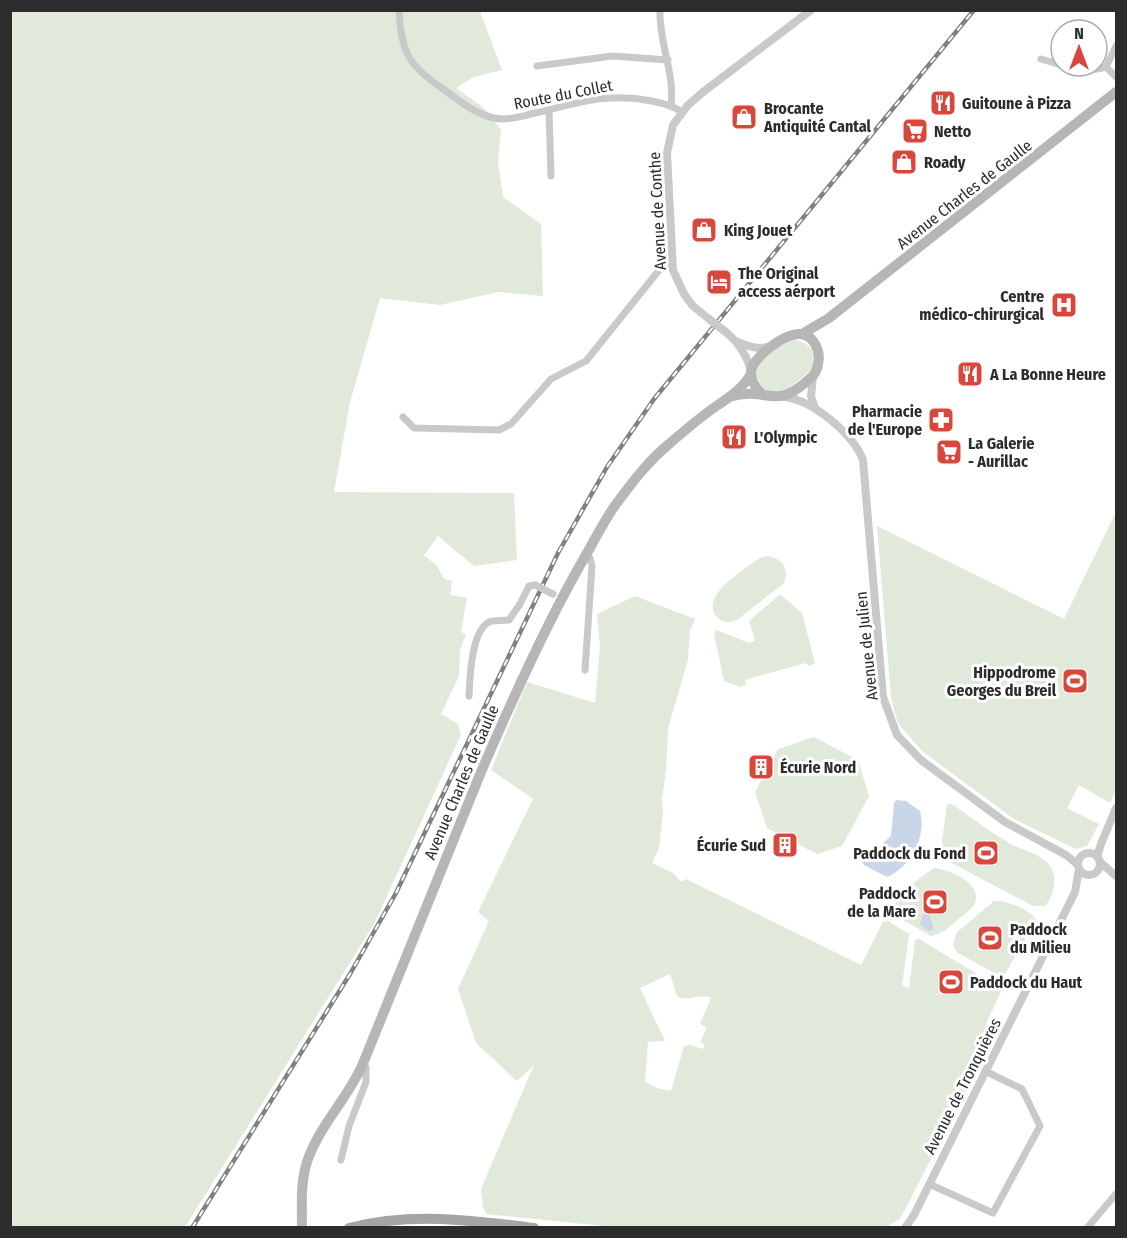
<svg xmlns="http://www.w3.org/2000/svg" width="1127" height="1238" viewBox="0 0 1127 1238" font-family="'Fira Sans Condensed',sans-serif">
<rect width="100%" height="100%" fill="#fff"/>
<!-- green -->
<g fill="#e0e9da" fill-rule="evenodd">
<polygon points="10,11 480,11 502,70 474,77 456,88 484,108 501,130 498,162 503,197 541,224 543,296 498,292 440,305 380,298 350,402 334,492 514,493 517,560 474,566 438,536 424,555 437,566 444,579 452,581 450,595 467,598 461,632 466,634 460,650 459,676 441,714 458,724 461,735 374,924 185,1227 11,1227"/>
<path d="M795 340C812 343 815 353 813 368L785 392 780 393 764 390 756 375C758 358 779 343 795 340Z"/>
<polygon points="1116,512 1116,789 1110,803 1079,785 1067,808 1099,824 1087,846 1076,849 1014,819 922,751 902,728 897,720 891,698 877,526 1064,619"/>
<path d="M767 556C781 557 790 569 784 583L737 620C729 623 722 623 716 616 700 595 745 569 760 558Z"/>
<polygon points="780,594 802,613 815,663 809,666 805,663 745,680 746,685 740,687 724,681 714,634 716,630 749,643 755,641 749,621"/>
<path d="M635 596 695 619 690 631 688 660 668 728 666 771 662 799 663 813 659 848 652 863 673 873 681 882 686 879 861 965 883 922 888 921 909 934 902 985 909 989 915 940 919 939 987 980 1003 987 985 1026 997 1032 900 1219 886 1227 625 1228 486 1214 483 1207 481 1189 534 1065 517 1081 476 1043 458 989 489 921 478 912 533 799 491 770 527 682 595 703 600 647 597 614ZM670 974 677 996C688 1002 700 993 711 998L700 1024 707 1028 700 1042 705 1045 703 1049 691 1045 684 1046 671 1091 657 1088 645 1082 648 1042 665 1041 640 988Z"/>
<polygon points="814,737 858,760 869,796 842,846 817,854 767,828 755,792 778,749"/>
<path d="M950 803C970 816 988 831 1009 843 1022 850 1041 854 1050 866 1058 877 1054 896 1045 906H1033L944 859 942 841 947 805Z"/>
<path d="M934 868C950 870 983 883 975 903 972 909 964 915 958 919 950 927 942 934 931 936L898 917 893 911C894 897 922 876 934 868Z"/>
<path d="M994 901C1006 900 1030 909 1036 920L1005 974H996L958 953 953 946 956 933Z"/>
</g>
<!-- water -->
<g fill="#c8d6e8">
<path d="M896 800 906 801 920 811C927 836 911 867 887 877L864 865 862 862 891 836 894 803Z"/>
<polygon points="928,911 933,925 932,930 928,931 920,925 923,914"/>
</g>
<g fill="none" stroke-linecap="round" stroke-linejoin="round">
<!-- minor -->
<g stroke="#c9c9c9" stroke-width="7">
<path d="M399 10C401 50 407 64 439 86 456 98 474 114 494 118 507 121 523 116 535 113 579 103 606 92 652 101 662 103 673 106 682 112"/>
<path d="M660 10C659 44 675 73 671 106"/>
<polyline points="1116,46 1106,67 1116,77"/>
<polyline points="1041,59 1061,65"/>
<polyline points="537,66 612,56 668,60"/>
<polyline points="1064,66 1083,72 1106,67"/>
<polyline points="549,110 551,176"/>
<polyline points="403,417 414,428 499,430 511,424 551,379 586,361 660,269 672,263"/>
<polyline points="585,670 592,566 590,558 586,555"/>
<path d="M469 696C470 677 471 632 489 622 494 620 503 621 509 620L520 604 529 586 535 585"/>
<polyline points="341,1160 349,1126 366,1082 366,1067 363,1065"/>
<polyline points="929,1184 993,1213 1040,1126 1022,1089 985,1071"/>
<polyline points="1087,1228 1116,1194"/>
</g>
<!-- tertiary -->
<g stroke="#c9c9c9" stroke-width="8">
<polyline points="709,319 693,306 684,294 673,270 667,153 673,125 688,105 703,92 811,10"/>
<path d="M727 333C740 344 747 355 751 371"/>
<path d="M738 342C750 347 759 350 771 346"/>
<polyline points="813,376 811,396 815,408"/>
<path d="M784 397C813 400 853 434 863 460L883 697 897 735 921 760 1005 822 1066 855 1077 864"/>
<circle cx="1089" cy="864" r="11"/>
<polyline points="1097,857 1101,844 1116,808"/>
<polyline points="1100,862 1116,876"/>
<polyline points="905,1228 914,1215 1075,892 1079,869"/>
</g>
<!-- secondary -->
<g stroke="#b6b6b6" stroke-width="10">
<polyline points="802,334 829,318 1116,92"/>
<path d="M733 396C768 387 774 410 806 382 812 377 817 373 818 364 821 352 814 333 798 334 783 335 752 357 751 373 751 381 756 388 761 393"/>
<path d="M302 1228C302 1205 300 1181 308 1159 321 1123 350 1096 364 1061 403 964 442 868 481 772 511 702 542 633 579 567 591 547 601 526 614 507 630 485 648 461 669 444 684 431 699 418 715 407 730 397 742 389 751 374"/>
</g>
<!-- primary -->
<path stroke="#a4a4a4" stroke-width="10" d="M349 1228C411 1212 471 1220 534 1228"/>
<!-- rail casing -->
<g stroke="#818181" stroke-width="4.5">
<polyline id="rail" points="192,1228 350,974 396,893 558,553 607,467 654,399 974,10"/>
</g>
<!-- rail -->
<use href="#rail" stroke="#fff" stroke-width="2" stroke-dasharray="7" stroke-linecap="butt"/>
<!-- minor-bridge -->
<polyline stroke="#c9c9c9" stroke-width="7" points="535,585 553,594"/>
<!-- tertiary-bridge -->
<polyline stroke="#c9c9c9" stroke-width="8" points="709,319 727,333"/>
</g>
<!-- icons -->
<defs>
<g id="restaurant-square" transform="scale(1.35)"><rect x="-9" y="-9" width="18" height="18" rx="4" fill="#d7473b" stroke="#fff"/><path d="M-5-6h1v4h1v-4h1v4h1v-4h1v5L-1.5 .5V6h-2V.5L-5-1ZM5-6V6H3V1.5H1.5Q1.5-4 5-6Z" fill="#fff"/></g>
<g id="shop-square" transform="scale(1.35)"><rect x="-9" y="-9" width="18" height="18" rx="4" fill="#d7473b" stroke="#fff"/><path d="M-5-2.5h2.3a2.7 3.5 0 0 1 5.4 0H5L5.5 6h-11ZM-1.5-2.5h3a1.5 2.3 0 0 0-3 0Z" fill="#fff"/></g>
<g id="supermarket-square" transform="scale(1.35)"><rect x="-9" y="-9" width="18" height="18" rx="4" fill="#d7473b" stroke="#fff"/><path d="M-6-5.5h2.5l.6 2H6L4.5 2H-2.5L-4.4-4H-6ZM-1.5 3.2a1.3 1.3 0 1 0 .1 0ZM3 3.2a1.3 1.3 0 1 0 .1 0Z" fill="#fff"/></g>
<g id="hotel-square" transform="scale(1.35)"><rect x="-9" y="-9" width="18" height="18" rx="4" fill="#d7473b" stroke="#fff"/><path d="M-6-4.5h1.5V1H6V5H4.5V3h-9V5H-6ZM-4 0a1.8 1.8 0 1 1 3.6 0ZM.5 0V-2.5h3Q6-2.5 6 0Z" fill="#fff"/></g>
<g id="hospital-square" transform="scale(1.35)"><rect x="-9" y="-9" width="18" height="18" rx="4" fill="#d7473b" stroke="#fff"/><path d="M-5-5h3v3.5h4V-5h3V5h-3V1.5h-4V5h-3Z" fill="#fff"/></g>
<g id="pharmacy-square" transform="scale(1.35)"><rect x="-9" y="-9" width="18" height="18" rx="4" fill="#d7473b" stroke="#fff"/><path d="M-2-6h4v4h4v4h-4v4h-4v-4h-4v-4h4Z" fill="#fff"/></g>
<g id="stadium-square" transform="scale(1.35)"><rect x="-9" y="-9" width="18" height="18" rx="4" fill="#d7473b" stroke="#fff"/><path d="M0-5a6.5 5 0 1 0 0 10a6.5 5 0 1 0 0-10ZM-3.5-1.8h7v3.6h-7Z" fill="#fff"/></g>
<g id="building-square" transform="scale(1.35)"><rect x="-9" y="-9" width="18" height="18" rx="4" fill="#d7473b" stroke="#fff"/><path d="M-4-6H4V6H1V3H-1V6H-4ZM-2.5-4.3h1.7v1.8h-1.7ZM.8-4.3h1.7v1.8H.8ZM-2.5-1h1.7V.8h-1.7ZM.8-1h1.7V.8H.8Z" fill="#fff"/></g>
</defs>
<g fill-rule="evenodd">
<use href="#restaurant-square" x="943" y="103"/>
<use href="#shop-square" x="744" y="117"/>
<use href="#supermarket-square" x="915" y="131"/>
<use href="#shop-square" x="904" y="162"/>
<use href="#shop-square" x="704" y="230"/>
<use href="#hotel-square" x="719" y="282"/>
<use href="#hospital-square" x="1064" y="305"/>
<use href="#restaurant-square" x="970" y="374"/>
<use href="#pharmacy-square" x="941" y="420"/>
<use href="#restaurant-square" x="734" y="437"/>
<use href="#supermarket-square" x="949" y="452"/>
<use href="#stadium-square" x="1075" y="681"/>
<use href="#building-square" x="761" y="767"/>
<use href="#building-square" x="785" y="845"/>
<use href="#stadium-square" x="986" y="853"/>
<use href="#stadium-square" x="935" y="902"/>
<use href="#stadium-square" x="990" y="938"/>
<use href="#stadium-square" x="951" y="982"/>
</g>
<g text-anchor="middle" stroke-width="6" stroke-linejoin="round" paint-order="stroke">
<!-- street labels -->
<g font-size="16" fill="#2c2c2c" stroke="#fff">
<text transform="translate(563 94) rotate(-11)" y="6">Route du Collet</text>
<text transform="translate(964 194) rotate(-38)" y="6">Avenue Charles de Gaulle</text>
<text transform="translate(657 211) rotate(-93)" y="6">Avenue de Conthe</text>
<text transform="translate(866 646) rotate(-96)" y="6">Avenue de Julien</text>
<text transform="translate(461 782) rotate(-67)" y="6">Avenue Charles de Gaulle</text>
<text transform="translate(962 1086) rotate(-63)" y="6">Avenue de Tronquières</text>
</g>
<!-- poi labels -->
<g font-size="16" font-weight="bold" fill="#2c2c2c" stroke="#fff" text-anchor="start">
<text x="962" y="109">Guitoune à Pizza</text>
<text x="764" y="114">Brocante<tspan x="764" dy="18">Antiquité Cantal</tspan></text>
<text x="934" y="137">Netto</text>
<text x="924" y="168">Roady</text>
<text x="724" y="236">King Jouet</text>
<text x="738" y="279">The Original<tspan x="738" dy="18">access aérport</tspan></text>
<text x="1044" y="302" text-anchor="end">Centre<tspan x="1044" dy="18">médico-chirurgical</tspan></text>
<text x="990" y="380">A La Bonne Heure</text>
<text x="922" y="417" text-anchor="end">Pharmacie<tspan x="922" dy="18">de l'Europe</tspan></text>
<text x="754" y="443">L'Olympic</text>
<text x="968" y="449">La Galerie<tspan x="968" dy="18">- Aurillac</tspan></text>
<text x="1056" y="678" text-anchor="end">Hippodrome<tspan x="1056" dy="18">Georges du Breil</tspan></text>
<text x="780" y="773">Écurie Nord</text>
<text x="766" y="851" text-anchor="end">Écurie Sud</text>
<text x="966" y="859" text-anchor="end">Paddock du Fond</text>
<text x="916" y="899" text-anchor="end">Paddock<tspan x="916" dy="18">de la Mare</tspan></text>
<text x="1010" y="935">Paddock<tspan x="1010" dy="18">du Milieu</tspan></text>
<text x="970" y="988">Paddock du Haut</text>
</g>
</g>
<!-- border -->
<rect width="1127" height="1238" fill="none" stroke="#2c2c2c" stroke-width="24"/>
<!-- north arrow -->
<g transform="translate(1079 48)"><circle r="28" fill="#ffffff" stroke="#ababab" stroke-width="1.5"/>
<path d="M0-4.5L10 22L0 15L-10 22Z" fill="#d7473b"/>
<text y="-9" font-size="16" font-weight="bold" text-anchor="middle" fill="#2c2c2c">N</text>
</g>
</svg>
